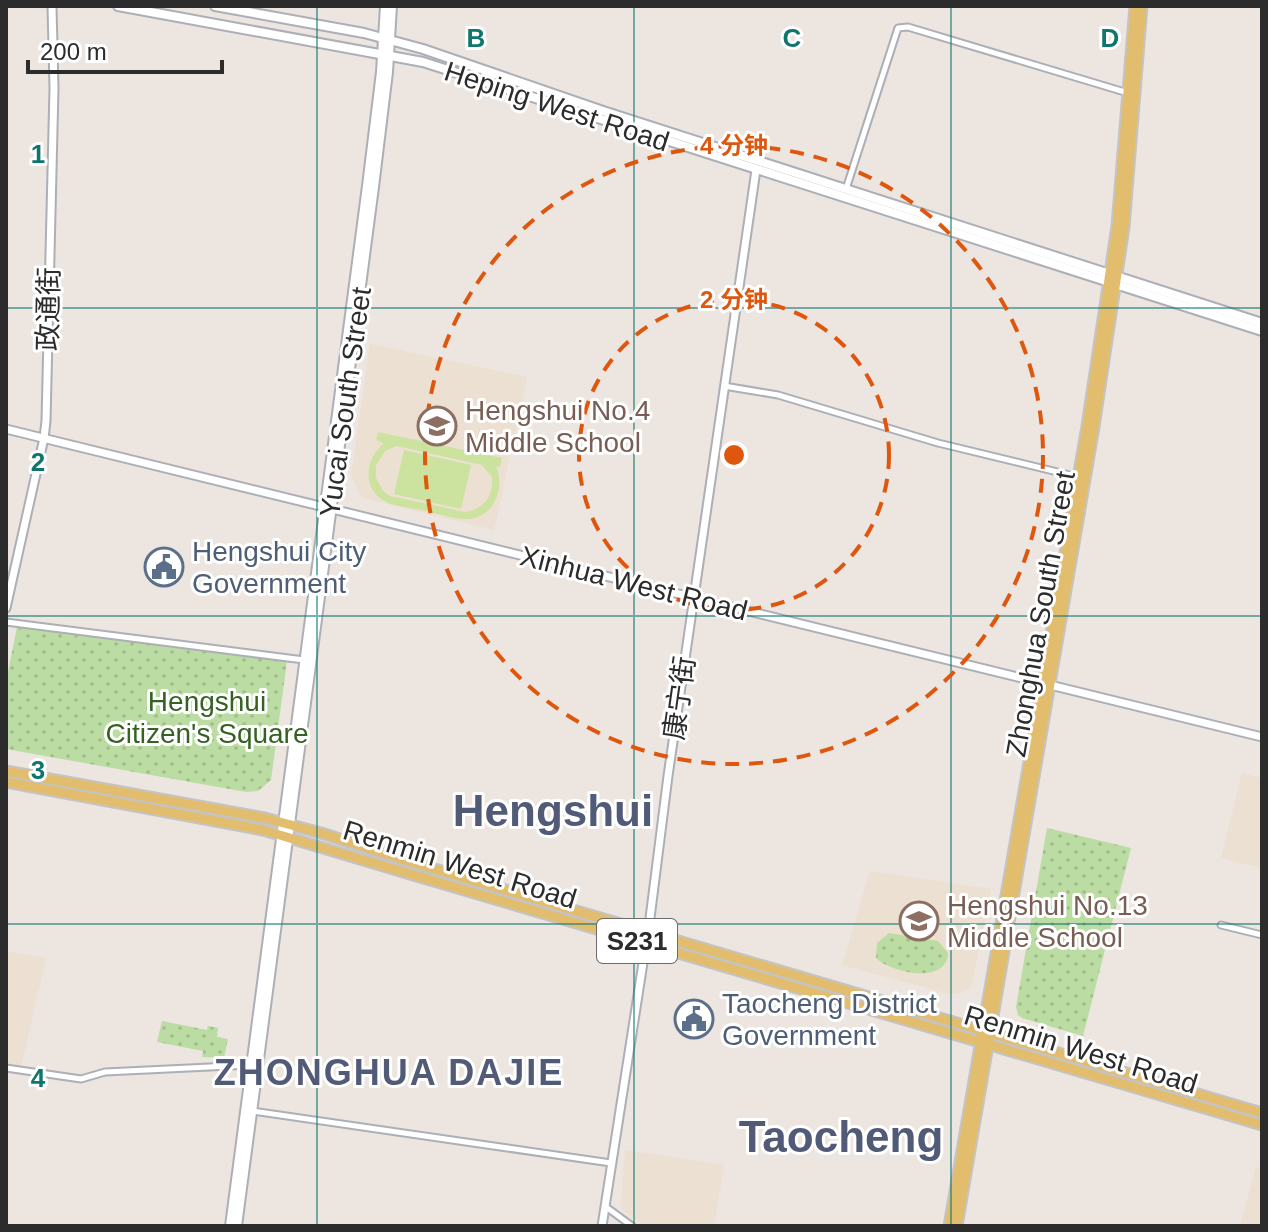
<svg xmlns="http://www.w3.org/2000/svg" width="1268" height="1232" viewBox="0 0 1268 1232" font-family="Arial,'Noto Sans SC',sans-serif">
<defs>
<pattern id="grass-dots" width="8" height="8" patternUnits="userSpaceOnUse" patternTransform="scale(2)"><rect width="8" height="8" fill="#bbdca2"/><path d="M2 2h.1M6 6h.1" fill="none" stroke="#a1bd8c" stroke-width="1.8" stroke-linecap="round"/></pattern>
</defs>
<rect width="100%" height="100%" fill="#ece5e0"/>
<!-- education -->
<g fill="#ebe0d1">
<polygon points="370,344 527,377 494,530 362,498 351,476"/>
<polygon points="1242,773 1262,778 1262,868 1221,858"/>
<polygon points="870,871 991,889 971,987 960,993 949,994 842,965"/>
<polygon points="6,951 46,958 21,1067 6,1064"/>
<polygon points="625,1150 724,1165 714,1226 646,1226 621,1209"/>
<polygon points="1256,1167 1262,1168 1262,1226 1240,1226"/>
</g>
<!-- grass -->
<g fill="url(#grass-dots)">
<polygon points="17,627 287,661 271,780 258,791 246,792 6,749 6,682"/>
<polygon points="1047,828 1131,848 1083,1036 1022,1018 1018,1015 1016,1007"/>
<path d="M889 933 938 941 948 953C947 985 891 973 876 958L877 943Z"/>
<polygon points="162,1021 207,1030 208,1026 218,1028 217,1037 228,1039 224,1058 202,1057 203,1051 157,1042"/>
</g>
<!-- pitch -->
<g fill="#cce29f" fill-rule="evenodd">
<path d="M378 432 502 458 500 467 496 466C505 488 495 516 469 519 456 520 439 514 426 511 413 508 395 507 384 501 361 487 366 458 384 443L376 440ZM397 446 482 465 492 477C494 496 484 509 465 512L390 496 383 491 376 478V465L385 451Z"/>
<polygon points="404,450 471,465 461,509 394,494"/>
</g>
<g fill="none" stroke-linecap="round" stroke-linejoin="round">
<!-- minor casing -->
<g stroke="#acafb6" stroke-width="9">
<g id="minor">
<polyline points="846,189 898,28 908,27 1128,93"/>
<polyline points="724,386 778,395 938,443 1078,477"/>
<polyline points="6,622 304,660"/>
<polyline points="1221,925 1262,935"/>
<polyline points="6,1068 81,1079 105,1072 251,1065"/>
<polyline points="252,1111 611,1163"/>
<polyline points="606,1207 632,1226"/>
</g>
</g>
<!-- tertiary casing -->
<g stroke="#acafb6" stroke-width="11">
<g id="tertiary">
<polyline points="6,429 1262,737"/>
<polyline points="6,608 44,438 46,421 54,88 52,6"/>
<polyline points="602,1226 650,918 668,776 756,170"/>
</g>
</g>
<!-- secondary casing -->
<g stroke="#acafb6" stroke-width="12">
<g id="secondary">
<polyline points="118,6 423,62 1262,331"/>
<polyline points="215,6 364,33 423,49 603,111 1262,323"/>
<polyline points="230,1226 367,186 381,72 385,6"/>
<polyline points="237,1226 374,187 388,72 392,6"/>
</g>
</g>
<!-- primary casing -->
<g stroke="#c4c4c4" stroke-width="13">
<g id="primary">
<polyline points="6,771 265,818 321,833 414,863 1262,1113"/>
<polyline points="6,782 263,830 410,874 1262,1125"/>
<polyline points="949,1226 1087,426 1117,226 1135,6"/>
<polyline points="957,1226 1094,427 1124,227 1142,6"/>
</g>
</g>
<!-- minor -->
<use href="#minor" stroke="#fff" stroke-width="5"/>
<!-- tertiary -->
<use href="#tertiary" stroke="#fff" stroke-width="7"/>
<!-- secondary -->
<use href="#secondary" stroke="#fff" stroke-width="8"/>
<!-- primary -->
<use href="#primary" stroke="#e2bd6e" stroke-width="9"/>
</g>
<!-- grid -->
<path fill="none" stroke="#0f766e" stroke-width="2" stroke-opacity="0.55" d="M317 6V1226M634 6V1226M951 6V1226M6 308H1262M6 616H1262M6 924H1262"/>
<!-- distance rings -->
<g fill="none" stroke="#df570e" stroke-width="4" stroke-dasharray="14 10">
<circle cx="734" cy="455" r="155"/>
<circle cx="734" cy="455" r="309"/>
</g>
<!-- icons -->
<defs>
<g id="school-ring" transform="scale(2)"><circle r="9.5" fill="#fff" stroke="#8d6e63" stroke-width="1.5"/><path d="M0-5L7-2L0 1L-7-2ZM-4 1L0 2.5L4 1V4Q0 6-4 4Z" fill="#8d6e63"/></g>
<g id="civic-ring" transform="scale(2)"><circle r="9.5" fill="#fff" stroke="#5c6f8a" stroke-width="1.5"/><path d="M-.6-6.5H3V-4.5H.6V-3L4-1V1h2V6H-6V1h2V-1L-.6-3ZM-1.2 2.5V6h2.4V2.5Z" fill="#5c6f8a"/></g>
</defs>
<g fill-rule="evenodd">
<use href="#school-ring" x="437" y="426"/>
<use href="#civic-ring" x="164" y="567"/>
<use href="#school-ring" x="919" y="921"/>
<use href="#civic-ring" x="694" y="1019"/>
</g>
<g text-anchor="middle" stroke-width="6" stroke-linejoin="round" paint-order="stroke">
<!-- shield labels -->
<rect fill="#fff" stroke="#6b6b6b" stroke-width="2" x="597" y="919" width="80" height="44" rx="6"/>
<g font-size="26" font-weight="bold" fill="#2c2c2c">
<text x="637" y="950">S231</text>
</g>
<!-- street labels -->
<g font-size="28" fill="#2c2c2c" stroke="#fff">
<text transform="translate(557 106) rotate(18)" y="10">Heping West Road</text>
<text transform="translate(48 309) rotate(-89)" y="10">政通街</text>
<text transform="translate(345 402) rotate(-82)" y="10">Yucai South Street</text>
<text transform="translate(634 583) rotate(14)" y="10">Xinhua West Road</text>
<text transform="translate(1040 614) rotate(-80)" y="10">Zhonghua South Street</text>
<text transform="translate(679 698) rotate(-82)" y="10">康宁街</text>
<text transform="translate(460 864) rotate(17)" y="10">Renmin West Road</text>
<text transform="translate(1081 1049) rotate(17)" y="10">Renmin West Road</text>
</g>
<!-- education labels -->
<g font-size="28" fill="#785e54" stroke="#fff" text-anchor="start">
<text x="465" y="420">Hengshui No.4<tspan x="465" dy="32">Middle School</tspan></text>
<text x="947" y="915">Hengshui No.13<tspan x="947" dy="32">Middle School</tspan></text>
</g>
<!-- service labels -->
<g font-size="28" fill="#4e5e75" stroke="#fff" text-anchor="start">
<text x="192" y="561">Hengshui City<tspan x="192" dy="32">Government</tspan></text>
<text x="722" y="1013">Taocheng District<tspan x="722" dy="32">Government</tspan></text>
</g>
<!-- park labels -->
<g font-size="28" fill="#356223" stroke="#fff">
<text x="207" y="711">Hengshui<tspan x="207" dy="32">Citizen's Square</tspan></text>
</g>
<!-- district labels -->
<g font-size="36" font-weight="bold" letter-spacing="2" fill="#515b78" stroke="#fff">
<text x="389" y="1085">ZHONGHUA DAJIE</text>
</g>
<!-- town labels -->
<g font-size="44" font-weight="bold" fill="#515b78" stroke="#fff">
<text x="553" y="826">Hengshui</text>
<text x="841" y="1152">Taocheng</text>
</g>
</g>
<g font-size="26" text-anchor="middle" font-weight="bold" fill="#0f766e" stroke="#fff" stroke-width="6" stroke-linejoin="round" paint-order="stroke">
<text x="476" y="47">B</text>
<text x="792" y="47">C</text>
<text x="1110" y="47">D</text>
<text x="38" y="163">1</text>
<text x="38" y="471">2</text>
<text x="38" y="779">3</text>
<text x="38" y="1087">4</text>
</g>
<circle cx="734" cy="455" r="12" fill="#df570e" stroke="#fff" stroke-width="4"/>
<g font-size="24" text-anchor="middle" font-weight="bold" fill="#df570e" stroke="#fff" stroke-width="6" stroke-linejoin="round" paint-order="stroke">
<text x="734" y="154">4 分钟</text>
<text x="734" y="308">2 分钟</text>
</g>
<!-- border -->
<rect width="1268" height="1232" fill="none" stroke="#2c2c2c" stroke-width="16"/>
<!-- scale -->
<path d="M28 60v12h194v-12" fill="none" stroke="#2c2c2c" stroke-width="4"/>
<text x="40" y="60" font-size="24" fill="#2c2c2c" stroke="#ffffff" stroke-width="6" paint-order="stroke">200 m</text>
</svg>
